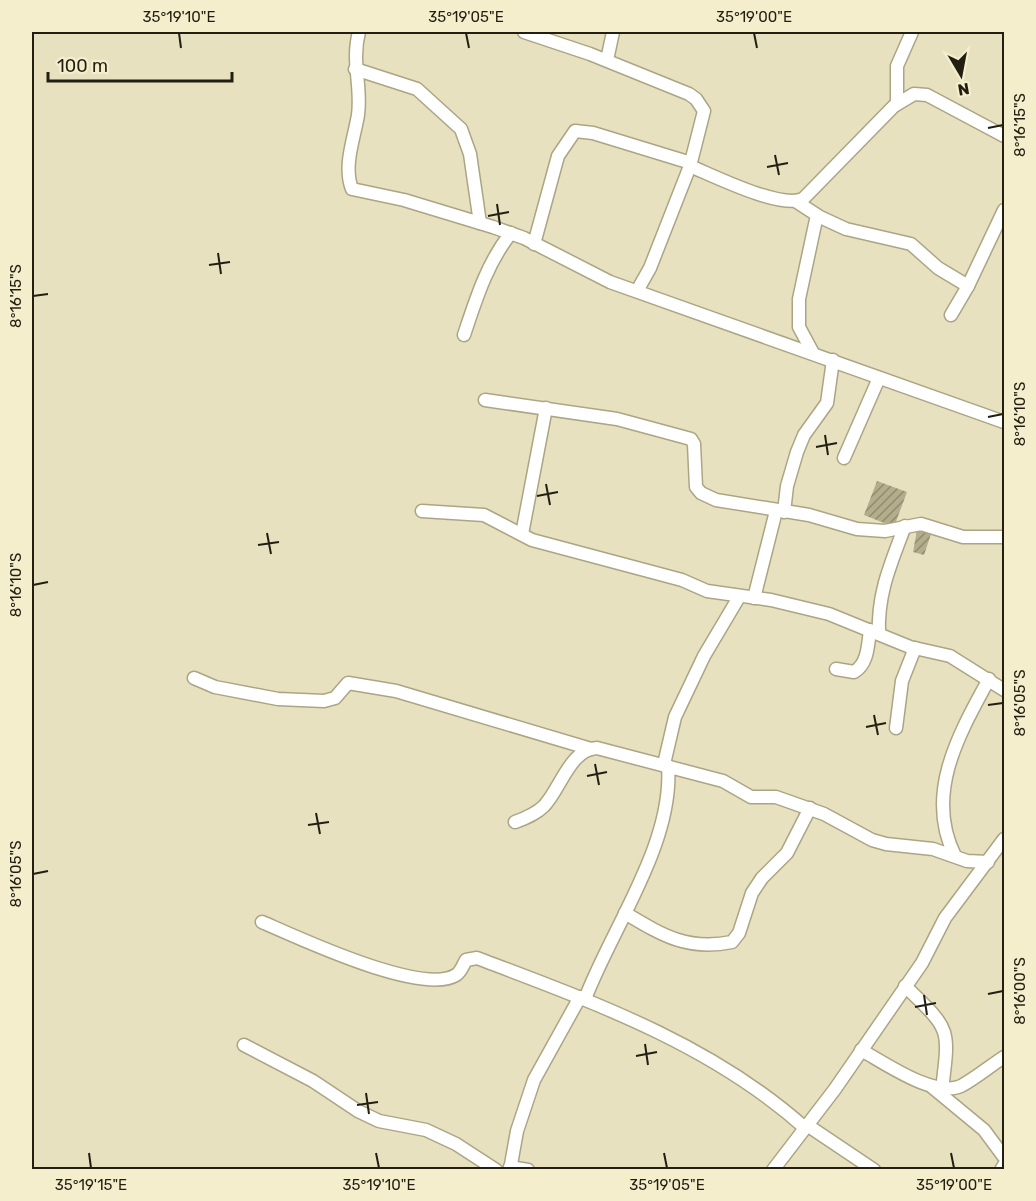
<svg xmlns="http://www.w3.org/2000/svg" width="1036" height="1201" viewBox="0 0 1036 1201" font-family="Rubik,sans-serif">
<defs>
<pattern id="building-hatch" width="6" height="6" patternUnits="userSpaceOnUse" patternTransform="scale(1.5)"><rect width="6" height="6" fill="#b3ad8c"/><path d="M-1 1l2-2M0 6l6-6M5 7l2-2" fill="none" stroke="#918c71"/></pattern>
</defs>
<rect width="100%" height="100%" fill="#e7e1bf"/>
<!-- building -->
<g fill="url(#building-hatch)">
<polygon points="877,481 907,492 894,527 864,515"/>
<polygon points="917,530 931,534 924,555 913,552"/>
</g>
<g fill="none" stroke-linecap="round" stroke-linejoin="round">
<!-- street casing -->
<g stroke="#aba585" stroke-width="15">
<g id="street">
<path d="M359 32C351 62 362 86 358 115 354 139 343 166 352 189L404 200 493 227 524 238 610 282 1004 422"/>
<polyline points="524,32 590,54 689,94 696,99 704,111 690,166 650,268 637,291"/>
<polyline points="607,60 613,32"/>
<polyline points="355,69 417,89 461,129 470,154 480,223"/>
<polyline points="897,104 897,66 912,32"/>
<path d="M690 166C714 176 780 209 803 199L894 106 914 94 927 95 1004 136"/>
<polyline points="797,202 820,217 846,229 911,244 938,268 968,286"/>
<polyline points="534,244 558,156 575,131 593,133 691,163"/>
<polyline points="951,315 968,286 1004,210"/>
<path d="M464 335C476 299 487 263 511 233"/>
<polyline points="813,353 799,327 799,299 817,215"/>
<polyline points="485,400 617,419 691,439 694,444 696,487 701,493 716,500 809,515 857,529 885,531 921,524 963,537 1004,537"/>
<polyline points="844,458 879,378"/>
<polyline points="422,511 484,515 532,540 682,580 707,591 771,600 829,614 910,647 950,656 1004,690"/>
<polyline points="784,512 787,486 797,452 804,435 827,403 833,360"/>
<polyline points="522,534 546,408"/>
<polyline points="754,598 776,511"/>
<path d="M879 634C877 594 891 563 905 526"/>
<path d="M836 669 854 672C868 664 868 645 870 630"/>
<polyline points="194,678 215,687 278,699 324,701 335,698 348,683 396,691 591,749"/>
<polyline points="896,728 902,681 915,648"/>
<polyline points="664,764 675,717 704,656 739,597"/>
<path d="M515 822C526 818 536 814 544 806 561 788 570 749 597 748L723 781 751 797H776L824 814 872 840 886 844 933 849 967 861 988 862"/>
<path d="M955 856C924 794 959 734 989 679"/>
<path d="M625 913C662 935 687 951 732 942L739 933 752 893 762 878 787 853 810 808"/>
<path d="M262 922C299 938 422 996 456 975 461 972 463 965 466 960L477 958C593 1002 711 1044 805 1128"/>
<path d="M905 986C950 1030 950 1026 942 1089"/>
<path d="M585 999C612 928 674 843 668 766"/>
<polyline points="244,1045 313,1081 358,1111 379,1121 426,1130 456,1144 496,1170"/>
<path d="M861 1050C885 1063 934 1098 961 1086 976 1078 990 1066 1004 1057"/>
<polyline points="932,1087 984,1130 1004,1157"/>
<polyline points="807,1125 874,1170"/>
<polyline points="510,1167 528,1170"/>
<polyline points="510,1170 517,1131 534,1080 580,997"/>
<polyline points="773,1170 835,1089 922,963 945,918 1004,839"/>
<polyline points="1001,1170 1004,1165"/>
</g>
</g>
<!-- street -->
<use href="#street" stroke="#fff" stroke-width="12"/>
</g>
<!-- ticks -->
<path fill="none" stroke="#221f12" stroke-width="2" d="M179 33 181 48M466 33 469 48M754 33 757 48M988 128 1003 125M775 155 779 175M767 167 788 163M497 204 500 225M488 216 509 212M218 253 221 274M209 265 230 262M33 296 48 294M988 417 1003 414M825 435 828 455M816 447 837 443M546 484 550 505M537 496 558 492M267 533 271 554M258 545 279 542M33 585 48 582M988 705 1003 703M874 715 878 735M866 727 886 723M595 764 599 785M587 776 607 772M316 813 320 834M308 825 329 822M33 874 48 871M988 994 1003 991M924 995 927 1015M915 1007 936 1003M645 1044 648 1065M636 1056 657 1052M366 1093 369 1114M357 1105 378 1102M89 1153 91 1168M376 1153 379 1168M664 1153 667 1168M951 1153 954 1168"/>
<!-- border -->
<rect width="1036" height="1201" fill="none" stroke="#f5eecc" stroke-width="66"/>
<!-- north arrow -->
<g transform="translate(961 75) rotate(170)" stroke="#f5eecc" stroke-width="4.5" paint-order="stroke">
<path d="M0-4.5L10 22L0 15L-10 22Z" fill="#221f12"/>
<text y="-9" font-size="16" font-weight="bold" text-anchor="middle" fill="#221f12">N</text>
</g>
<!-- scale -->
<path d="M48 72v9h184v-9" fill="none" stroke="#221f12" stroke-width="3"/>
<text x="57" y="72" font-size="18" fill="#221f12" stroke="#f5eecc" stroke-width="4.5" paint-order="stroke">100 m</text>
<rect x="33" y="33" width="970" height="1135" fill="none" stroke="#221f12" stroke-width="2"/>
<g font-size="15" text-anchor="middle" fill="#221f12">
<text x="179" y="22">35°19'10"E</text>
<text x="466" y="22">35°19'05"E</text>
<text x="754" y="22">35°19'00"E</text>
<text transform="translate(1020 125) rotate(-90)" y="5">8°16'15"S</text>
<text transform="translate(16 296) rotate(-90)" y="5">8°16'15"S</text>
<text transform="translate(1020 414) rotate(-90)" y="5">8°16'10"S</text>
<text transform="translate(16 585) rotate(-90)" y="5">8°16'10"S</text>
<text transform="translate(1020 703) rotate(-90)" y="5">8°16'05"S</text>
<text transform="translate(16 874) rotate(-90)" y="5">8°16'05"S</text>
<text transform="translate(1020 991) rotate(-90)" y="5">8°16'00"S</text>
<text x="91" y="1190">35°19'15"E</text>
<text x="379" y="1190">35°19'10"E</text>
<text x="667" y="1190">35°19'05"E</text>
<text x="954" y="1190">35°19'00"E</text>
</g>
</svg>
